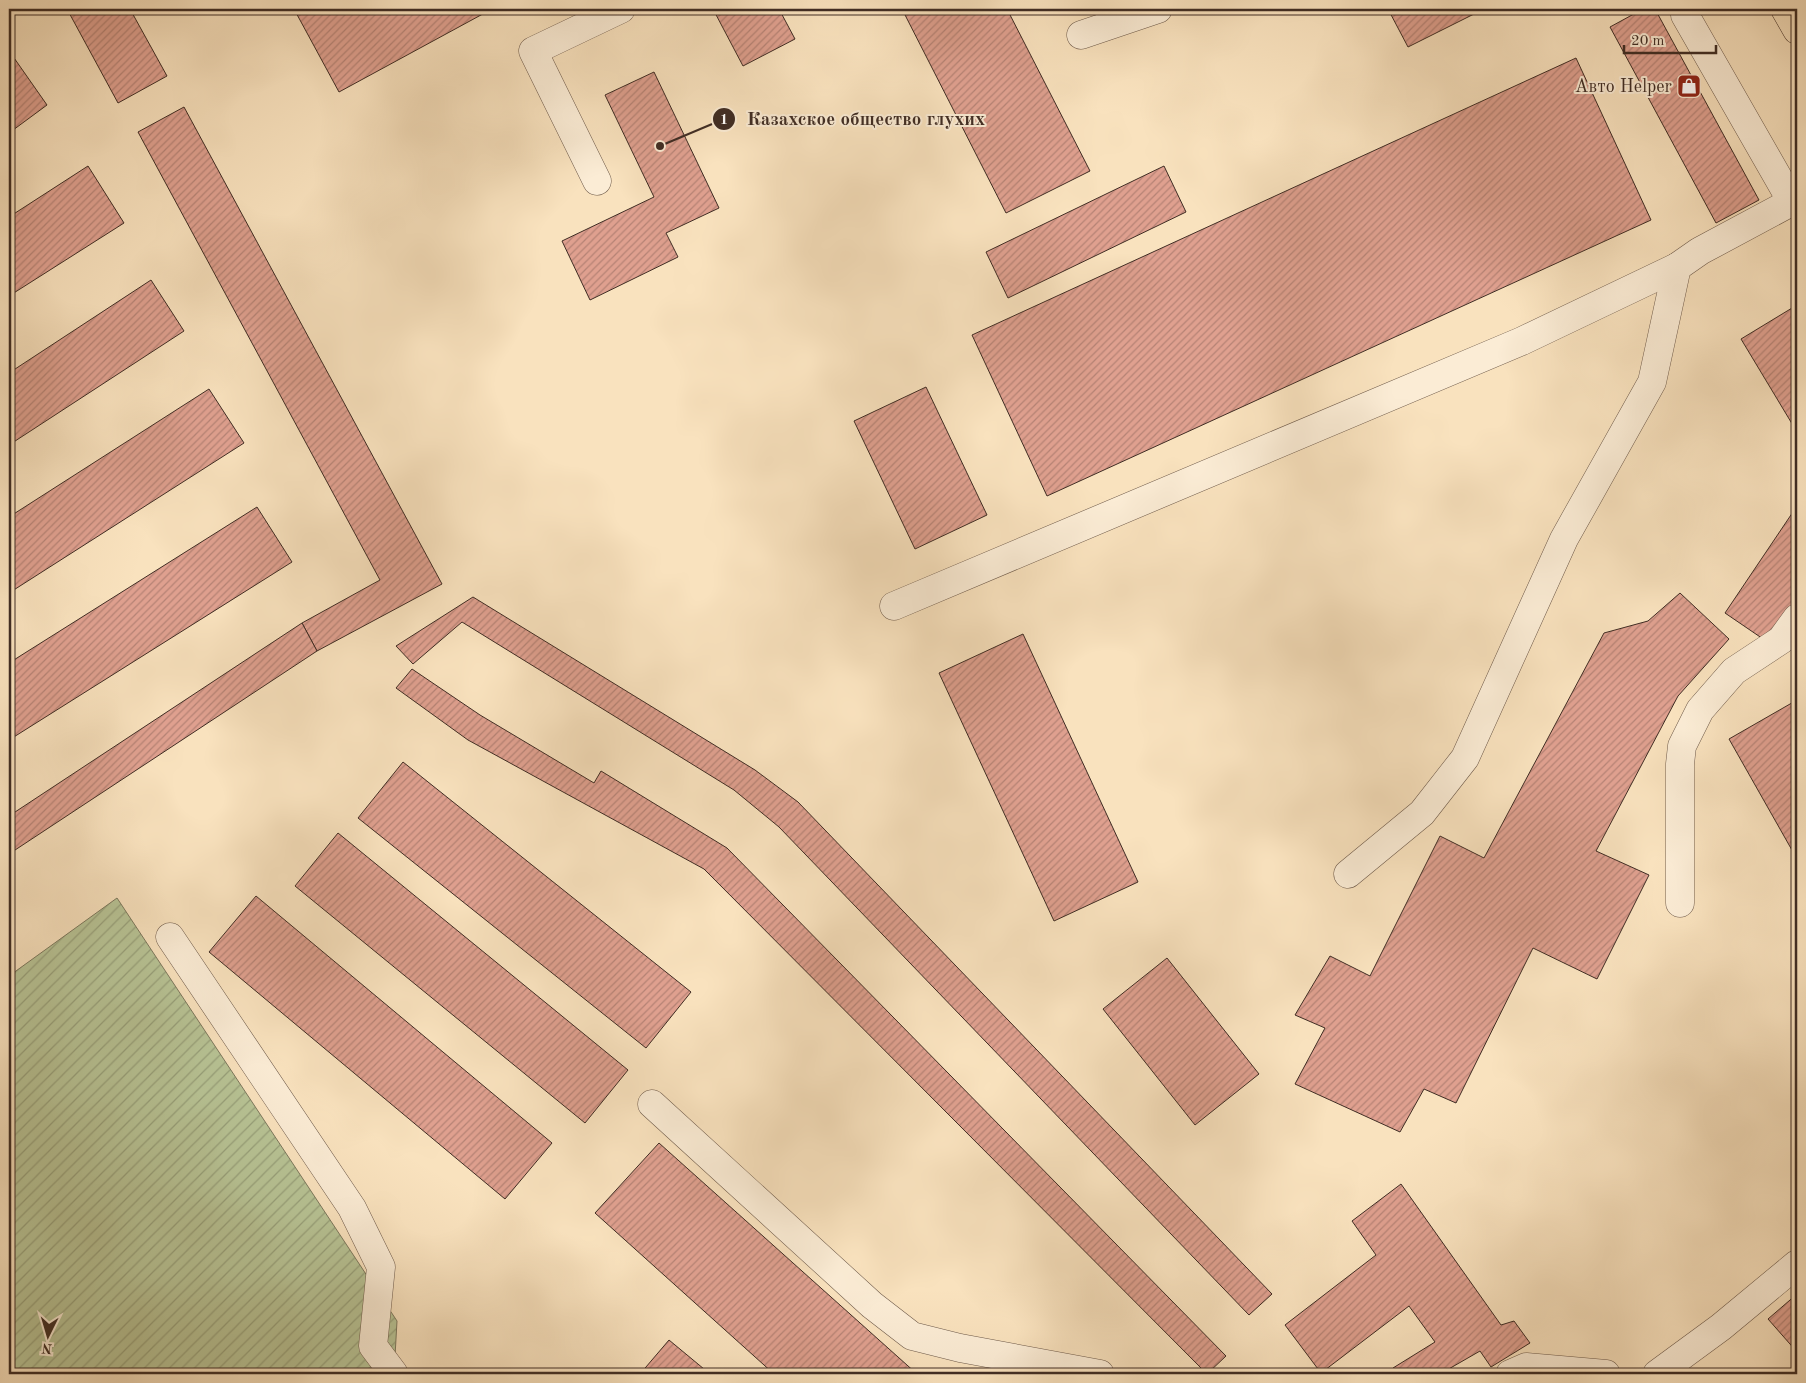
<svg xmlns="http://www.w3.org/2000/svg" width="1806" height="1383" viewBox="0 0 1806 1383" font-family="'Old Standard TT',serif">
<defs>
<pattern id="garden-furrows" width="10" height="10" patternUnits="userSpaceOnUse" patternTransform="scale(1.25)"><rect width="10" height="10" fill="#b8c496"/><path d="M-1 1l2-2M0 10L10 0M9 11l2-2" fill="none" stroke="#97a07a"/></pattern>
<pattern id="building-hatch" width="6" height="6" patternUnits="userSpaceOnUse" patternTransform="scale(1.25)"><rect width="6" height="6" fill="#dfa08f"/><path d="M-1 1l2-2M0 6l6-6M5 7l2-2" fill="none" stroke="#b68375"/></pattern>
</defs>
<rect width="100%" height="100%" fill="#f9e2be"/>
<filter id="stains"><feTurbulence type="fractalNoise" baseFrequency=".004" numOctaves="4"/><feColorMatrix values="0 0 0 0 .2 0 0 0 0 .09 0 0 0 0 .02 0 0 0 .5 -.17"/></filter>
<radialGradient id="worn" r=".72"><stop offset=".6" stop-color="#630" stop-opacity="0"/><stop offset="1" stop-color="#630" stop-opacity=".3"/></radialGradient>
<!-- garden -->
<polygon fill="url(#garden-furrows)" stroke="#7c785d" points="117,898 397,1321 394,1374 9,1374 9,976"/>
<!-- building -->
<g fill="url(#building-hatch)" stroke="#402d24">
<polygon points="67,9 130,9 167,76 118,103"/>
<polygon points="294,9 492,9 339,92"/>
<polygon points="713,9 779,9 795,39 743,66"/>
<polygon points="902,9 1007,9 1090,171 1006,213"/>
<polygon points="1388,9 1484,9 1408,47"/>
<polygon points="1643,9 1655,9 1759,200 1716,223 1610,27"/>
<polygon points="12,55 47,105 9,133 9,57"/>
<polygon points="1576,58 1651,220 1047,496 972,335"/>
<polygon points="654,72 719,208 666,233 678,257 590,300 562,241 654,197 605,95"/>
<polygon points="184,107 442,584 317,651 302,623 380,580 138,132"/>
<polygon points="88,166 124,223 9,296 9,217"/>
<polygon points="1164,166 1186,212 1008,298 986,252"/>
<polygon points="151,280 184,331 9,445 9,373"/>
<polygon points="1797,305 1797,432 1741,339"/>
<polygon points="926,387 987,515 915,549 854,421"/>
<polygon points="209,389 244,443 9,593 9,517"/>
<polygon points="1797,506 1797,601 1769,643 1725,613"/>
<polygon points="257,507 292,562 9,740 9,663"/>
<polygon points="1680,593 1729,639 1678,696 1596,851 1649,875 1597,979 1533,948 1456,1103 1424,1089 1400,1132 1295,1084 1325,1028 1295,1015 1330,956 1370,976 1440,836 1484,858 1604,633 1648,621"/>
<polygon points="473,597 755,770 798,802 1272,1294 1249,1315 779,827 734,790 462,622 413,664 396,646"/>
<polygon points="302,623 317,651 9,854 9,816"/>
<polygon points="1023,634 1138,882 1054,921 939,673"/>
<polygon points="412,669 480,715 594,783 601,771 727,848 1226,1356 1207,1374 704,869 468,740 396,688"/>
<polygon points="1797,700 1797,859 1729,739"/>
<polygon points="403,762 691,992 646,1048 358,818"/>
<polygon points="338,833 628,1070 585,1123 295,886"/>
<polygon points="256,896 552,1143 505,1199 209,952"/>
<polygon points="1167,958 1259,1074 1195,1125 1103,1009"/>
<polygon points="659,1143 917,1374 774,1374 595,1213"/>
<polygon points="1401,1184 1501,1325 1514,1321 1530,1343 1491,1367 1480,1351 1440,1374 1396,1374 1393,1368 1435,1342 1409,1306 1321,1373 1285,1325 1376,1255 1352,1221"/>
<polygon points="1797,1294 1797,1352 1768,1319"/>
<polygon points="669,1340 710,1374 640,1374"/>
</g>
<g fill="none" stroke-linecap="round" stroke-linejoin="round">
<!-- minor casing -->
<g stroke="#6e5a4a" stroke-width="29">
<g id="minor">
<polyline points="1685,15 1792,202"/>
<polyline points="1081,35 1158,9"/>
<polyline points="597,181 533,51 621,9"/>
<polyline points="894,606 1522,341 1677,267"/>
<polyline points="1348,874 1422,813 1465,758 1564,539 1652,382 1677,267 1700,251 1797,199"/>
<polyline points="1680,903 1680,764 1682,746 1700,710 1734,671 1781,640 1797,618"/>
<polyline points="170,937 352,1208 381,1267 373,1346 394,1374"/>
<polyline points="652,1104 872,1305 912,1336 960,1348 1100,1374"/>
<polyline points="1510,1374 1526,1367 1606,1374"/>
<polyline points="1657,1374 1721,1327 1797,1264"/>
</g>
</g>
<!-- highway casing -->
<g stroke="#402d24" stroke-width="29">
<polyline id="highway" points="1785,9 1797,30"/>
</g>
<!-- minor -->
<use href="#minor" stroke="#fbecd5" stroke-width="28"/>
<!-- highway -->
<use href="#highway" stroke="#f9e2be" stroke-width="28"/>
</g>
<!-- icons -->
<defs>
<g id="shop-square" transform="scale(1.25)"><rect x="-9" y="-9" width="18" height="18" rx="4" fill="#8f2418" stroke="#fbecd5"/><path d="M-5-2.5h2.3a2.7 3.5 0 0 1 5.4 0H5L5.5 6h-11ZM-1.5-2.5h3a1.5 2.3 0 0 0-3 0Z" fill="#fff"/></g>
</defs>
<g fill-rule="evenodd">
<use href="#shop-square" x="1689" y="86"/>
</g>
<g text-anchor="middle" stroke-width="4" stroke-linejoin="round" paint-order="stroke">
<!-- poi labels -->
<g font-size="18" fill="#402d24" stroke="#fbecd5" text-anchor="end">
<text x="1672" y="92">Авто Helper</text>
</g>
</g>
<!-- callouts -->
<path fill="none" stroke="#402d24" stroke-width="2" d="M660 146L724 119"/>
<g fill="#402d24" stroke="#fbecd5" stroke-width="2">
<circle cx="660" cy="146" r="5"/>
<circle cx="724" cy="119" r="12"/>
</g>
<g font-size="15" text-anchor="middle" font-weight="bold" fill="#fff">
<text x="724" y="124">1</text>
</g>
<g font-size="19" text-anchor="middle" font-weight="bold" fill="#402d24" stroke="#fbecd5" stroke-width="4" stroke-linejoin="round" paint-order="stroke">
<text x="866" y="125">Казахское общество глухих</text>
</g>
<!-- margin -->
<rect width="1806" height="1383" fill="none" stroke="#f9e2be" stroke-width="30"/>
<rect x="10" y="10" width="1786" height="1363" fill="none" stroke="#402d24" stroke-width="2.5"/>
<rect x="15" y="15" width="1776" height="1353" fill="none" stroke="#402d24"/>
<!-- north arrow -->
<g transform="translate(48 1336) rotate(185)" stroke="#fbecd5" stroke-width="4" paint-order="stroke">
<path d="M0-4L9 19L0 12L-9 19Z" fill="#402d24"/>
<text y="-8" font-size="14" font-weight="bold" text-anchor="middle" fill="#402d24">N</text>
</g>
<!-- scale -->
<path d="M1624 45v8h92v-8" fill="none" stroke="#402d24" stroke-width="2.5"/>
<text x="1631" y="45" font-size="15" fill="#402d24" stroke="#fbecd5" stroke-width="4" paint-order="stroke">20 m</text>
<rect width="100%" height="100%" filter="url(#stains)"/>
<rect width="100%" height="100%" fill="url(#worn)"/>
</svg>
